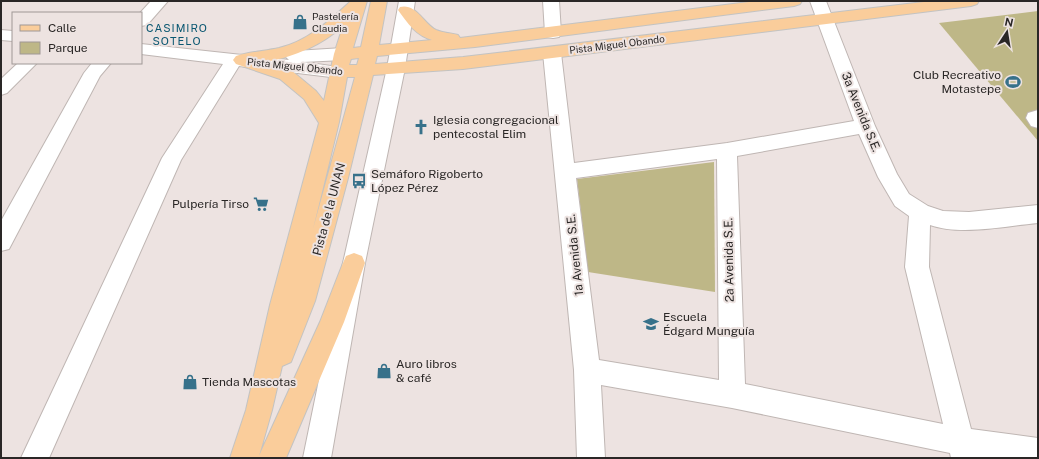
<svg xmlns="http://www.w3.org/2000/svg" width="1039" height="459" viewBox="0 0 1039 459" font-family="'Public Sans',sans-serif">
<rect width="100%" height="100%" fill="#ede3e1"/>
<!-- green -->
<g fill="#beb787">
<polygon points="1038,11 1038,141 939,23"/>
<polygon points="714,162 715,292 588,272 577,179"/>
</g>
<g fill="none" stroke-linecap="round" stroke-linejoin="round">
<!-- minor casing -->
<g stroke="#bfb6b3" stroke-width="2">
<g id="minor">
<polygon points="151,1 168,1 147,25 141,26 141,13 140,13"/>
<polygon points="399,1 415,1 405,68 365,263 331,458 303,458 343,263 387,68"/>
<polygon points="543,1 559,1 561,33 559,37 553,38 547,37 545,33"/>
<path d="M810 1H826L875 126 897 174 909 194 928 206 943 211 969 212 1038 205V223C1005 226 961 236 930 225L929 267 971 429 1038 438V458H951L950 453 732 408 601 385 605 458H577L574 370 543 53 546 49 552 47 558 49 561 53 574 163 727 143 854 121ZM859 134 878 177 895 206 909 216 905 267 943 424 745 384 737 156ZM717 159 719 380 599 360 576 178Z"/>
<polygon points="1,30 13,31 13,41 1,40"/>
<polygon points="141,44 289,60 286,57 289,53 295,51 343,48 349,50 352,54 349,58 343,60 303,62 345,68 348,72 345,76 339,78 239,66 181,160 49,458 21,458 162,158 223,64 141,54"/>
<polygon points="18,63 37,63 7,93 1,95 1,79"/>
<polygon points="92,63 111,63 100,76 9,249 1,251 1,221 84,73"/>
<polygon points="1038,110 1038,128 1031,126 1026,118 1028,113"/>
</g>
</g>
<!-- major casing -->
<g stroke="#c3c3c2" stroke-width="2">
<path id="major" d="M351 1H367L353 48 361 47 371 1H387L379 45 432 40C417 36 407 23 398 10L400 7C416 3 423 23 436 30 443 33 451 33 458 35L460 38 757 1H802L800 4 794 6 475 47 377 56 375 64 463 57 932 1H979L977 4 971 6 463 69 373 75 348 178 315 301 291 362 282 366 272 410 259 456 320 322 343 263 346 256 354 253 362 256 365 263 344 322 286 458H230L246 410 270 305 319 123 304 99 280 79 236 64 233 60 236 56C250 52 265 51 279 48 308 41 329 21 351 1ZM343 26 334 54 324 101 316 91 292 71 266 62C296 56 320 46 343 26ZM359 58 357 65H349L351 59ZM347 77H355L313 229 339 122Z"/>
</g>
<!-- minor -->
<use href="#minor" fill="#fff" fill-rule="evenodd"/>
<!-- major -->
<use href="#major" fill="#facd9b" fill-rule="evenodd"/>
</g>
<!-- icons -->
<defs>
<g id="shop-bare" transform="scale(1.2)"><path d="M-5-2.5h2.3a2.7 3.5 0 0 1 5.4 0H5L5.5 6h-11ZM-1.5-2.5h3a1.5 2.3 0 0 0-3 0Z" fill="#37718a" stroke="#ede3e1" stroke-width="2.5" paint-order="stroke"/></g>
<g id="stadium-bare" transform="scale(1.2)"><path d="M0-5a6.5 5 0 1 0 0 10a6.5 5 0 1 0 0-10ZM-3.5-1.8h7v3.6h-7Z" fill="#37718a" stroke="#ede3e1" stroke-width="2.5" paint-order="stroke"/></g>
<g id="church-bare" transform="scale(1.2)"><path d="M-1.2-6h2.4v3.5h3.3v2.4h-3.3V6h-2.4V-.1h-3.3v-2.4h3.3Z" fill="#37718a" stroke="#ede3e1" stroke-width="2.5" paint-order="stroke"/></g>
<g id="bus-bare" transform="scale(1.2)"><path d="M-5-6H5V4H4V6H2V4H-2V6H-4V4H-5ZM-3.5-4V0h7V-4ZM-3.5 1.2v1.5H-2V1.2ZM2 1.2v1.5H3.5V1.2Z" fill="#37718a" stroke="#ede3e1" stroke-width="2.5" paint-order="stroke"/></g>
<g id="supermarket-bare" transform="scale(1.2)"><path d="M-6-5.5h2.5l.6 2H6L4.5 2H-2.5L-4.4-4H-6ZM-1.5 3.2a1.3 1.3 0 1 0 .1 0ZM3 3.2a1.3 1.3 0 1 0 .1 0Z" fill="#37718a" stroke="#ede3e1" stroke-width="2.5" paint-order="stroke"/></g>
<g id="school-bare" transform="scale(1.2)"><path d="M0-5L7-2L0 1L-7-2ZM-4 1L0 2.5L4 1V4Q0 6-4 4Z" fill="#37718a" stroke="#ede3e1" stroke-width="2.5" paint-order="stroke"/></g>
</defs>
<g fill-rule="evenodd">
<use href="#shop-bare" x="300" y="22"/>
<use href="#stadium-bare" x="1013" y="82"/>
<use href="#church-bare" x="421" y="127"/>
<use href="#bus-bare" x="359" y="181"/>
<use href="#supermarket-bare" x="261" y="204"/>
<use href="#school-bare" x="651" y="324"/>
<use href="#shop-bare" x="384" y="371"/>
<use href="#shop-bare" x="190" y="382"/>
</g>
<g text-anchor="middle" stroke-width="4" stroke-linejoin="round" paint-order="stroke">
<!-- far-poi labels -->
<g font-size="10" fill="#2a2726" stroke="#ede3e1" text-anchor="start">
<text x="312" y="20">Pastelería<tspan x="312" dy="12">Claudia</tspan></text>
</g>
<!-- far-street labels -->
<g font-size="10" fill="#2a2726" stroke="#ede3e1">
<text transform="translate(617 44) rotate(-7)" y="4">Pista Miguel Obando</text>
<text transform="translate(295 66) rotate(6)" y="4">Pista Miguel Obando</text>
</g>
<!-- far-neighbourhood labels -->
<g font-size="11" letter-spacing="1" fill="#0a5771" stroke="#ede3e1">
<text x="177" y="32">CASIMIRO<tspan x="177" dy="13">SOTELO</tspan></text>
</g>
<!-- poi labels -->
<g font-size="12" fill="#2a2726" stroke="#ede3e1" text-anchor="start">
<text x="1001" y="79" text-anchor="end">Club Recreativo<tspan x="1001" dy="14">Motastepe</tspan></text>
<text x="433" y="124">Iglesia congregacional<tspan x="433" dy="14">pentecostal Elim</tspan></text>
<text x="371" y="178">Semáforo Rigoberto<tspan x="371" dy="14">López Pérez</tspan></text>
<text x="249" y="208" text-anchor="end">Pulpería Tirso</text>
<text x="663" y="321">Escuela<tspan x="663" dy="14">Édgard Munguía</tspan></text>
<text x="396" y="368">Auro libros<tspan x="396" dy="14">&amp; café</tspan></text>
<text x="202" y="386">Tienda Mascotas</text>
</g>
<!-- street labels -->
<g font-size="12" fill="#2a2726" stroke="#ede3e1">
<text transform="translate(861 112) rotate(68)" y="4">3a Avenida S.E.</text>
<text transform="translate(329 209) rotate(-75)" y="4">Pista de la UNAN</text>
<text transform="translate(575 255) rotate(-96)" y="4">1a Avenida S.E.</text>
<text transform="translate(729 260) rotate(-91)" y="4">2a Avenida S.E.</text>
</g>
</g>
<!-- border -->
<rect width="1039" height="459" fill="none" stroke="#2a2726" stroke-width="4"/>
<!-- legend -->
<rect x="12" y="12" width="130" height="52" fill="#ede3e1" stroke="#9f9896"/>
<rect x="20" y="25" width="20" height="6" fill="#facd9b" stroke="#9f9896"/>
<text x="48" y="32" font-size="12" fill="#2a2726">Calle</text>
<rect x="20" y="42" width="20" height="12" fill="#beb787" stroke="#9f9896"/>
<text x="48" y="52" font-size="12" fill="#2a2726">Parque</text>
<!-- north arrow -->
<g transform="translate(1007 32) rotate(12)" stroke="#ede3e1" stroke-width="3" paint-order="stroke">
<path d="M0-3L7 15L0 10L-7 15Z" fill="#2a2726"/>
<text y="-6" font-size="11" font-weight="bold" text-anchor="middle" fill="#2a2726">N</text>
</g>
</svg>
